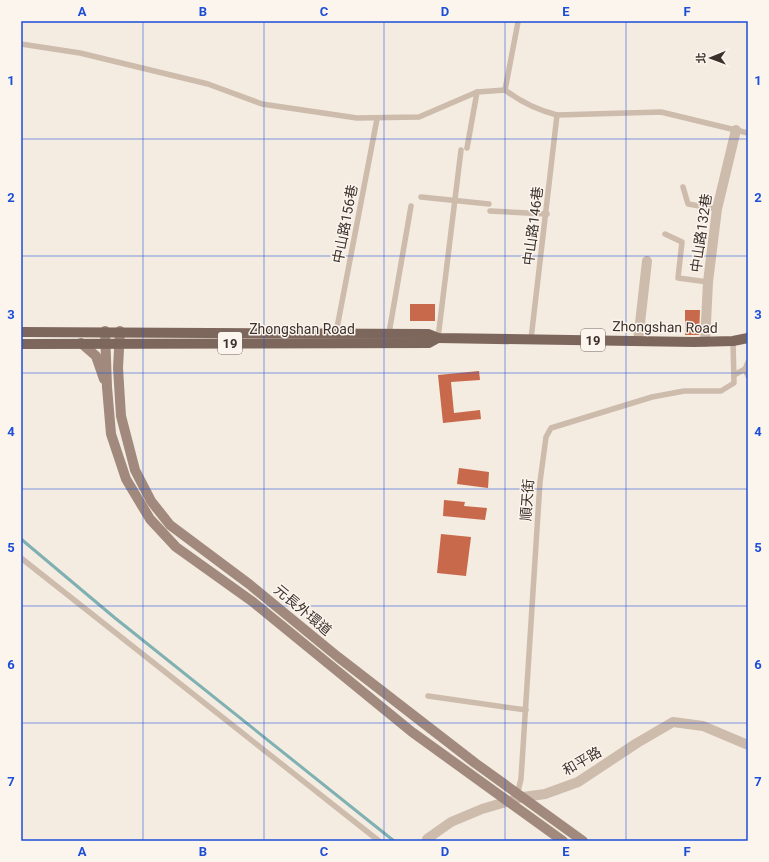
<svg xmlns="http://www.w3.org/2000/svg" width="769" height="862" viewBox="0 0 769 862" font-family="Roboto,'Noto Sans TC',sans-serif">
<rect width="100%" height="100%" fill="#f4ebe1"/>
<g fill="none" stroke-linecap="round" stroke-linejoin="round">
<!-- stream -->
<polyline stroke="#7fb0b2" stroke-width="3" points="21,539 115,618 394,841"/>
</g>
<!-- building -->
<g fill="#c8694b">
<rect x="410" y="304" width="25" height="17"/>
<polygon points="685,310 700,310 699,335 685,335"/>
<polygon points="479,371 480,380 451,382 454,413 480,410 481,419 443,423 438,375"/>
<polygon points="459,468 489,472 488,488 457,484"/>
<polygon points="444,500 465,502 464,506 487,508 485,520 443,516"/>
<polygon points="441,534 471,537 466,576 437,573"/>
</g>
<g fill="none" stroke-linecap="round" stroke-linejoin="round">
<!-- lane -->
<g stroke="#cdbbac" stroke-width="5.5">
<path d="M21 44 80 53 208 84 262 104 357 118 419 117 477 92 505 90C522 103 537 110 557 115L661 112 748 133"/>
<polyline points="505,90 518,22"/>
<polyline points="467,148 477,92"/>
<polyline points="683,187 688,204 717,209"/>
<polyline points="421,197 489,204"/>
<polyline points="490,211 547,214"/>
<polyline points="665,234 682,242 678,278 708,282"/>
<polyline points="336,333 377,119"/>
<polyline points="389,333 411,206"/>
<polyline points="438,338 461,150"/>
<polyline points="531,339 557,115"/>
<polyline points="745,369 748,376"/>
<polyline points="734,375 745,369 748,362"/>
<polyline points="21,558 379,841"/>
<polyline points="428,696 526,710"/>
<polyline points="517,795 521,779 540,482 546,437 551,428 652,397 684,391 721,391 734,383 733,341"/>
</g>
<!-- street -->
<g stroke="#cdbbac" stroke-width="10">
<polyline points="638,341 647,261"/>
<polyline points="705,342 708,282 717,209 736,130"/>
<polyline points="427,839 451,822 482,809 523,797 545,794 578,782 637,743 673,722 703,726 748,745"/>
</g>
<!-- secondary -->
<g stroke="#a18a7d" stroke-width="10">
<polyline points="105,331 107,387 111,434 126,479 150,519 176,547 253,602 412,732 563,841"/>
<polyline points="120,331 118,368 121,416 135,470 151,501 170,525 249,584 338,657 475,763 583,841"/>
<polyline points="81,343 96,356 104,379"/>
</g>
<!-- primary -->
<g stroke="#7d675c" stroke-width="10">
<polyline points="21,332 428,334 438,338 694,342 733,341 748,338"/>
<polyline points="21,344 429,343 438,338"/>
</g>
</g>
<!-- grid -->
<path fill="none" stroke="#1d4ed8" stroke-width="1" stroke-opacity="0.55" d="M143 21V841M264 21V841M384 21V841M505 21V841M626 21V841M21 139H748M21 256H748M21 373H748M21 489H748M21 606H748M21 723H748"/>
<g text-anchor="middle" stroke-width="3" stroke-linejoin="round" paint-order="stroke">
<!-- shield labels -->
<g fill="#fbf5ee" stroke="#756b66" stroke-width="1">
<rect x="581" y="329" width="24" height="22" rx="3"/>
<rect x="218" y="332" width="24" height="22" rx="3"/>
</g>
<g font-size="13" font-weight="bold" fill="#3b302b">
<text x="593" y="345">19</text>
<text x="230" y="348">19</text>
</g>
<!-- street labels -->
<g font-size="14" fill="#3b302b" stroke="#fbf5ee">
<text transform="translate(345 224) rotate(-79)" y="5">中山路156巷</text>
<text transform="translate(533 226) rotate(-83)" y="5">中山路146巷</text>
<text transform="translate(701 233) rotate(-82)" y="5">中山路132巷</text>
<text transform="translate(665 327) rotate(1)" y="5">Zhongshan Road</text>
<text x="302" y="334">Zhongshan Road</text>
<text transform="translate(527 500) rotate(-86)" y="5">順天街</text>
<text transform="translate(303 610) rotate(40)" y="5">元長外環道</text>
<text transform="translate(582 761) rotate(-30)" y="5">和平路</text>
</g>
</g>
<!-- border -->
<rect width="769" height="862" fill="none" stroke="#fbf5ee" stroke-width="44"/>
<!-- north arrow -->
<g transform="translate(711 58) rotate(269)" stroke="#fbf5ee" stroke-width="3" paint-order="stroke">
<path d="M0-3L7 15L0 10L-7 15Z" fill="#3b302b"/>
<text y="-6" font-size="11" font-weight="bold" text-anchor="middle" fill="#3b302b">北</text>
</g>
<rect x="22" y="22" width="725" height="818" fill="none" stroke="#1d4ed8" stroke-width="1.5"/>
<g font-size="13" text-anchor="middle" font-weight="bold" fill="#1d4ed8">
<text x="82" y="16">A</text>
<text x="203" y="16">B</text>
<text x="324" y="16">C</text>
<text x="445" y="16">D</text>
<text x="566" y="16">E</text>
<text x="687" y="16">F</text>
<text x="11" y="85">1</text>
<text x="758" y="85">1</text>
<text x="11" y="202">2</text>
<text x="758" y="202">2</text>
<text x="11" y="319">3</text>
<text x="758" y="319">3</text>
<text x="11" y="436">4</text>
<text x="758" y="436">4</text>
<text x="11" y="552">5</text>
<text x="758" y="552">5</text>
<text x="11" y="669">6</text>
<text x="758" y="669">6</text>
<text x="11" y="786">7</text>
<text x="758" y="786">7</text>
<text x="82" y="856">A</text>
<text x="203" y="856">B</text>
<text x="324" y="856">C</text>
<text x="445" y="856">D</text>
<text x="566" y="856">E</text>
<text x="687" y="856">F</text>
</g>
</svg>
